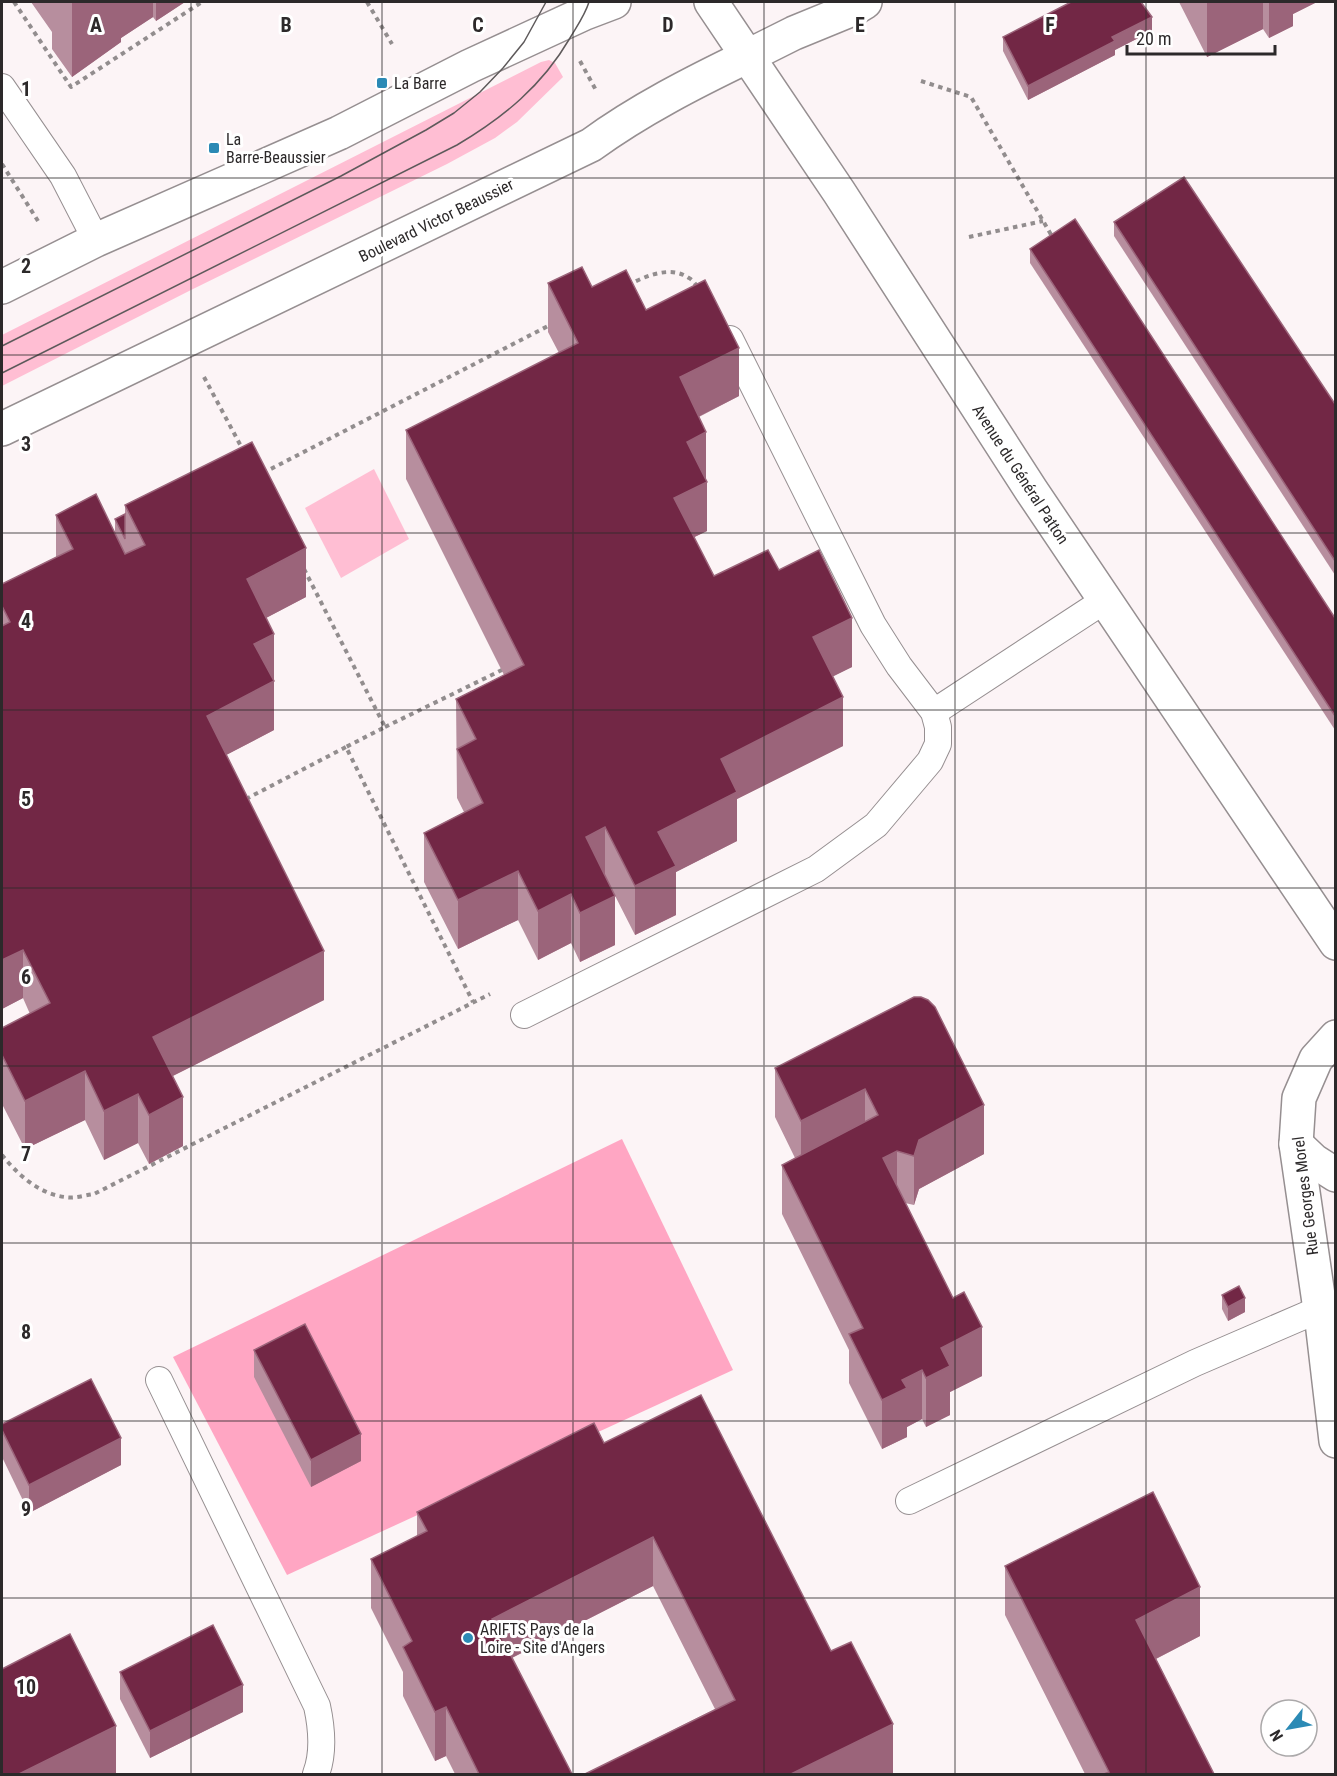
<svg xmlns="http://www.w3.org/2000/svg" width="1337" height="1776" viewBox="0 0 1337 1776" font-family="'Roboto Condensed',sans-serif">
<rect width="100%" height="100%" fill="#fcf4f6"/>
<!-- green -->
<g fill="#ffbed3">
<polygon points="549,60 555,63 563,77 517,122 495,138 447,164 191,290 2,386 2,335 541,62"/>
<polygon points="374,469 409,539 341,578 305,508"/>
</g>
<!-- forest -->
<polygon fill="#ffa6c3" points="622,1139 733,1370 287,1575 173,1357"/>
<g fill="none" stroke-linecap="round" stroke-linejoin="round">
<!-- lane casing -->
<g stroke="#968f91" stroke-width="28">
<g id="lane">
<polyline points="2,87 63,176 96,240"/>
<polyline points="934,712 1105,600"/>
<polyline points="524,1015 816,869 876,825 930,761 938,744 938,727 934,712 899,666 873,625 730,339"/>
<path d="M159 1380 317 1706C322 1729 324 1753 316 1774"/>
<polyline points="909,1501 1195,1363 1320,1309"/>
</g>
</g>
<!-- street casing -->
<g stroke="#968f91" stroke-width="36">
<g id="street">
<polyline points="2,287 96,240 339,133 470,66 585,13 614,2"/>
<path d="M2 429 591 145C639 110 694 82 748 56"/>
</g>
</g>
<!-- secondary casing -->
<g stroke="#968f91" stroke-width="36">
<g id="secondary">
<polyline points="711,2 839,192 1031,490 1336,943"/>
<polyline points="748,56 794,33 855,8 865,2"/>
<polyline points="1336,1037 1316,1059 1299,1098 1296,1144 1323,1330 1336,1441"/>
<polyline points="1296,1144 1314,1161 1336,1175"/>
</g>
</g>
<!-- path -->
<g stroke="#928d8e" stroke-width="4" stroke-dasharray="4.5 4.5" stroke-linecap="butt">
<polyline points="14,2 71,87 202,2"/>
<polyline points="367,2 392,44"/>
<polyline points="580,61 597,92"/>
<polyline points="921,81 971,97 1053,238"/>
<polyline points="2,164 38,221"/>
<polyline points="969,237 1043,221"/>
<path d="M628 285C646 276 670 265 689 278 693 280 696 285 699 289"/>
<polyline points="204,377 243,450"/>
<polyline points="263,473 552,324"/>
<polyline points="304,569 385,727 346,747 473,1002"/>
<polyline points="385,727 506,668"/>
<polyline points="246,799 346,747"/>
<path d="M2 1155C17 1174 39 1194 65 1197 74 1199 85 1195 94 1194L490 994"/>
</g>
<!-- lane -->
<use href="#lane" stroke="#fff" stroke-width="26"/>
<!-- street -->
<use href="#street" stroke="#fff" stroke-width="33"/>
<!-- secondary -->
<use href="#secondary" stroke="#fff" stroke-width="33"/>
<!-- tram -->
<g stroke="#5e5a5b" stroke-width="1.5">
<polyline points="2,346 341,176 426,130 454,113 480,92 503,68 524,42 546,2"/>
<path d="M2 373 457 145C504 117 542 86 570 38 577 26 585 15 589 2"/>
</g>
</g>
<!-- wall -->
<g fill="#b78e9e">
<polygon points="31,2 185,2 156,21 153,17 121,38 121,42 72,77 52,49 52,32"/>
<polygon points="1179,2 1317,2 1293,14 1293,26 1269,38 1263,29 1207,57"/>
<polygon points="1152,31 1115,50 1115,55 1028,100 1003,51 1003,37"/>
<polygon points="1114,222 1335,404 1335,575 1114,236"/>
<polygon points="1030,249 1335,618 1335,730 1030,263"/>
<polygon points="548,283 592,287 646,310 739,396 699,417 706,481 707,531 694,537 714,576 779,570 852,667 832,677 843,746 737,799 737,841 676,872 676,915 635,935 605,876 615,945 580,962 571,943 538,960 518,920 458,949 424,882 424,833 464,812 457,798 456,699 504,675 406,479 406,430 559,353 548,332"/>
<polygon points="125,505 306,597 266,618 274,634 274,730 226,755 324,1000 172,1076 183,1146 149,1164 138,1143 104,1160 85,1120 25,1149 2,1104 2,1028 30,1014 23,998 2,1009 2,584 56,557 56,515 115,533 115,519 125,514"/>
<polygon points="914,997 984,1154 919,1189 914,1205 905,1203 982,1376 950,1392 950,1415 926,1427 922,1419 907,1427 907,1437 882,1449 849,1383 849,1350 782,1214 782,1165 795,1158 775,1117 775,1068"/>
<polygon points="1222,1295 1245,1312 1228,1321 1222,1309"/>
<polygon points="254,1350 361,1461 311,1487 254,1377"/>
<polygon points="2,1424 121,1465 29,1513 2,1457"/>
<polygon points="604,1443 893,1773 889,1774 585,1774 715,1709 653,1586 512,1658 572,1774 455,1774 446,1756 435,1761 403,1696 403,1672 371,1608 371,1559 417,1536 417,1512"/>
<polygon points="1005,1566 1200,1636 1156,1659 1214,1774 1085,1774 1005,1615"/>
<polygon points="120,1672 243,1712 150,1758 120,1699"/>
</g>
<!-- shaded-wall -->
<g fill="#9b647a">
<polygon points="72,2 153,2 153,17 121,38 121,42 72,77"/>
<polygon points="156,2 185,2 156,21"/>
<polygon points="1207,2 1263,2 1263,29 1207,57"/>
<polygon points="1269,2 1317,2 1293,14 1293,26 1269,38"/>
<polygon points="1152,17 1152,31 1115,50 1115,55 1028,100 1028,86 1112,37"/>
<polygon points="739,348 739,396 680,426 680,377"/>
<polygon points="706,432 706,481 687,442"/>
<polygon points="707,482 707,531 674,547 674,498"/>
<polygon points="306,548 306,597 247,628 247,579"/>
<polygon points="852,618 852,667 813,686 813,637"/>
<polygon points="274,634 274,730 207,765 207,716 254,644"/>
<polygon points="843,697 843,746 737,799 737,841 676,872 676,915 635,935 635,886 658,832 721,759"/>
<polygon points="605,827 605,876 586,837"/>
<polygon points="518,871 518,920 458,949 458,900"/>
<polygon points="571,894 571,943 538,960 538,911"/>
<polygon points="615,896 615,945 580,962 580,913"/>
<polygon points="23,950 23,998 2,1009 2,960"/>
<polygon points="324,951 324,1000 153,1086 153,1037"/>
<polygon points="85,1071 85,1120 25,1149 25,1101"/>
<polygon points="865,1089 865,1138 801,1170 801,1121"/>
<polygon points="138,1094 138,1143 104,1160 104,1111"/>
<polygon points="183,1097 183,1146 149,1164 149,1115"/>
<polygon points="984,1105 984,1154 919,1189 914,1205 914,1156 919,1140"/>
<polygon points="897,1151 897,1200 883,1158"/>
<polygon points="1245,1298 1245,1312 1228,1321 1228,1307"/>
<polygon points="982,1327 982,1376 950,1392 950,1415 926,1427 926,1378 941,1348"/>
<polygon points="922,1370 922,1419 907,1427 907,1437 882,1449 882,1400 902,1380"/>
<polygon points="361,1434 361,1461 311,1487 311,1460"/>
<polygon points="121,1438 121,1465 29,1513 29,1485"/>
<polygon points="653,1537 653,1586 492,1668 492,1619"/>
<polygon points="1200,1587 1200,1636 1136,1669 1136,1620"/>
<polygon points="243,1685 243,1712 150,1758 150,1731"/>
<polygon points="446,1707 446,1756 435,1761 435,1712"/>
<polygon points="893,1724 893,1773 889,1774 791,1774"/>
<polygon points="116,1726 116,1774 19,1774"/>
</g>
<!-- building -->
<g fill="#722745" stroke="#9b647a" stroke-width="1.5">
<polygon points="1071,2 1141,2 1152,17 1112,37 1115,41 1028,86 1003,37"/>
<polygon points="1184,177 1335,404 1335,561 1114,222"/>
<polygon points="1075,219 1335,618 1335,716 1030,249"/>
<polygon points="582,267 592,287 626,270 646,310 705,280 739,348 680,377 706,432 687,442 707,482 674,498 714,576 768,550 779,570 819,550 852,618 813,637 843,697 721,759 737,792 658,832 676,866 635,886 605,827 586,837 615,896 580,913 571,894 538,911 518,871 458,900 424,833 483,803 457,749 476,739 456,699 524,665 406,430 578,343 548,283"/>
<polygon points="252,442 306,548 247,579 274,634 254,644 274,681 207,716 324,951 153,1037 183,1097 149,1115 138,1094 104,1111 85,1071 25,1101 2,1055 2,1028 50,1003 23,950 2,960 2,626 10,622 2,606 2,584 73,549 56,515 96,494 125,554 145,545 125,505"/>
<polygon points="125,514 125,539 115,519"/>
<polygon points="914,997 921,997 928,1000 935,1007 984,1105 919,1140 914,1156 897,1151 883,1158 953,1298 964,1292 982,1327 941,1348 950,1366 926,1378 922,1370 902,1380 907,1388 882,1400 849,1334 863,1328 782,1165 878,1115 865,1089 801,1121 775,1068"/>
<polygon points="1239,1286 1245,1298 1228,1307 1222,1295"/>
<polygon points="305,1324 361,1434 311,1460 254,1350"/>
<polygon points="91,1379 121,1438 29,1485 2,1430 2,1424"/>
<polygon points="701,1395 831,1651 851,1642 893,1724 791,1774 585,1774 735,1700 653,1537 492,1619 572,1774 479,1774 446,1707 435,1712 403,1647 412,1641 371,1559 427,1531 417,1512 594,1423 604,1443"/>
<polygon points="1153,1492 1200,1587 1136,1620 1214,1774 1104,1774 1109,1772 1005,1566"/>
<polygon points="213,1625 243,1685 150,1731 120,1672"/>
<polygon points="70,1634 116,1726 19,1774 2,1774 2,1669"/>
</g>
<!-- grid -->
<path fill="none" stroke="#2c292a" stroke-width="1.5" stroke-opacity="0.55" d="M191 2V1774M382 2V1774M573 2V1774M764 2V1774M955 2V1774M1146 2V1774M2 178H1336M2 355H1336M2 533H1336M2 710H1336M2 888H1336M2 1066H1336M2 1243H1336M2 1421H1336M2 1598H1336"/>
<!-- markers -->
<g fill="#2b8ab5" stroke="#fff" stroke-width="2">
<rect x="376" y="77" width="12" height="12" rx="3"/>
<rect x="208" y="142" width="12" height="12" rx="3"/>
<circle cx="468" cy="1638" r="6"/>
</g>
<g text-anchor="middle" stroke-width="6" stroke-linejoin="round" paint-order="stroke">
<!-- poi labels -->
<g font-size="16" fill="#2c292a" stroke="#fff" text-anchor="start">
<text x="394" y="89">La Barre</text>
<text x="226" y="145">La<tspan x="226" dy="18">Barre-Beaussier</tspan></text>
<text x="480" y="1635">ARIFTS Pays de la<tspan x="480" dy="18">Loire - Site d'Angers</tspan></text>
</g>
<!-- street labels -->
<g font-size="16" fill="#2c292a" stroke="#fff">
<text transform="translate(436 220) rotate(-26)" y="6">Boulevard Victor Beaussier</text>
<text transform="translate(1021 474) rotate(57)" y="6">Avenue du Général Patton</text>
<text transform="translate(1305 1196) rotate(-97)" y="6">Rue Georges Morel</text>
</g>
</g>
<g font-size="20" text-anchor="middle" font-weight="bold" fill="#2c292a" stroke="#fff" stroke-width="6" stroke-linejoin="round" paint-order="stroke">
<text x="96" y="32">A</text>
<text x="286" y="32">B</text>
<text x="478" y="32">C</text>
<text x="668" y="32">D</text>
<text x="860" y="32">E</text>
<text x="1050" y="32">F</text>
<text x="26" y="96">1</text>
<text x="26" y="273">2</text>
<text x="26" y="451">3</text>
<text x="26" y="628">4</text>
<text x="26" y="806">5</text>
<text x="26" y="984">6</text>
<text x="26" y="1161">7</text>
<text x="26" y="1339">8</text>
<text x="26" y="1516">9</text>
<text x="26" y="1694">10</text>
</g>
<!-- border -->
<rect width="1337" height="1776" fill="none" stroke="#2c292a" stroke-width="6"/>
<!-- north arrow -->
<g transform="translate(1289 1728) rotate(239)"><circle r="28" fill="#ffffff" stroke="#aba9aa" stroke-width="1.5"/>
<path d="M0-4.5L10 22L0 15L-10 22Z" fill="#2b8ab5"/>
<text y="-9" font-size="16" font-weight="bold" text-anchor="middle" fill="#2c292a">N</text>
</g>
<!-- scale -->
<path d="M1127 45v9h148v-9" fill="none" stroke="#2c292a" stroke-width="3"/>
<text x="1136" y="45" font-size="18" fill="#2c292a" stroke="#ffffff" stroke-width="4.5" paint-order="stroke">20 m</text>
</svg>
